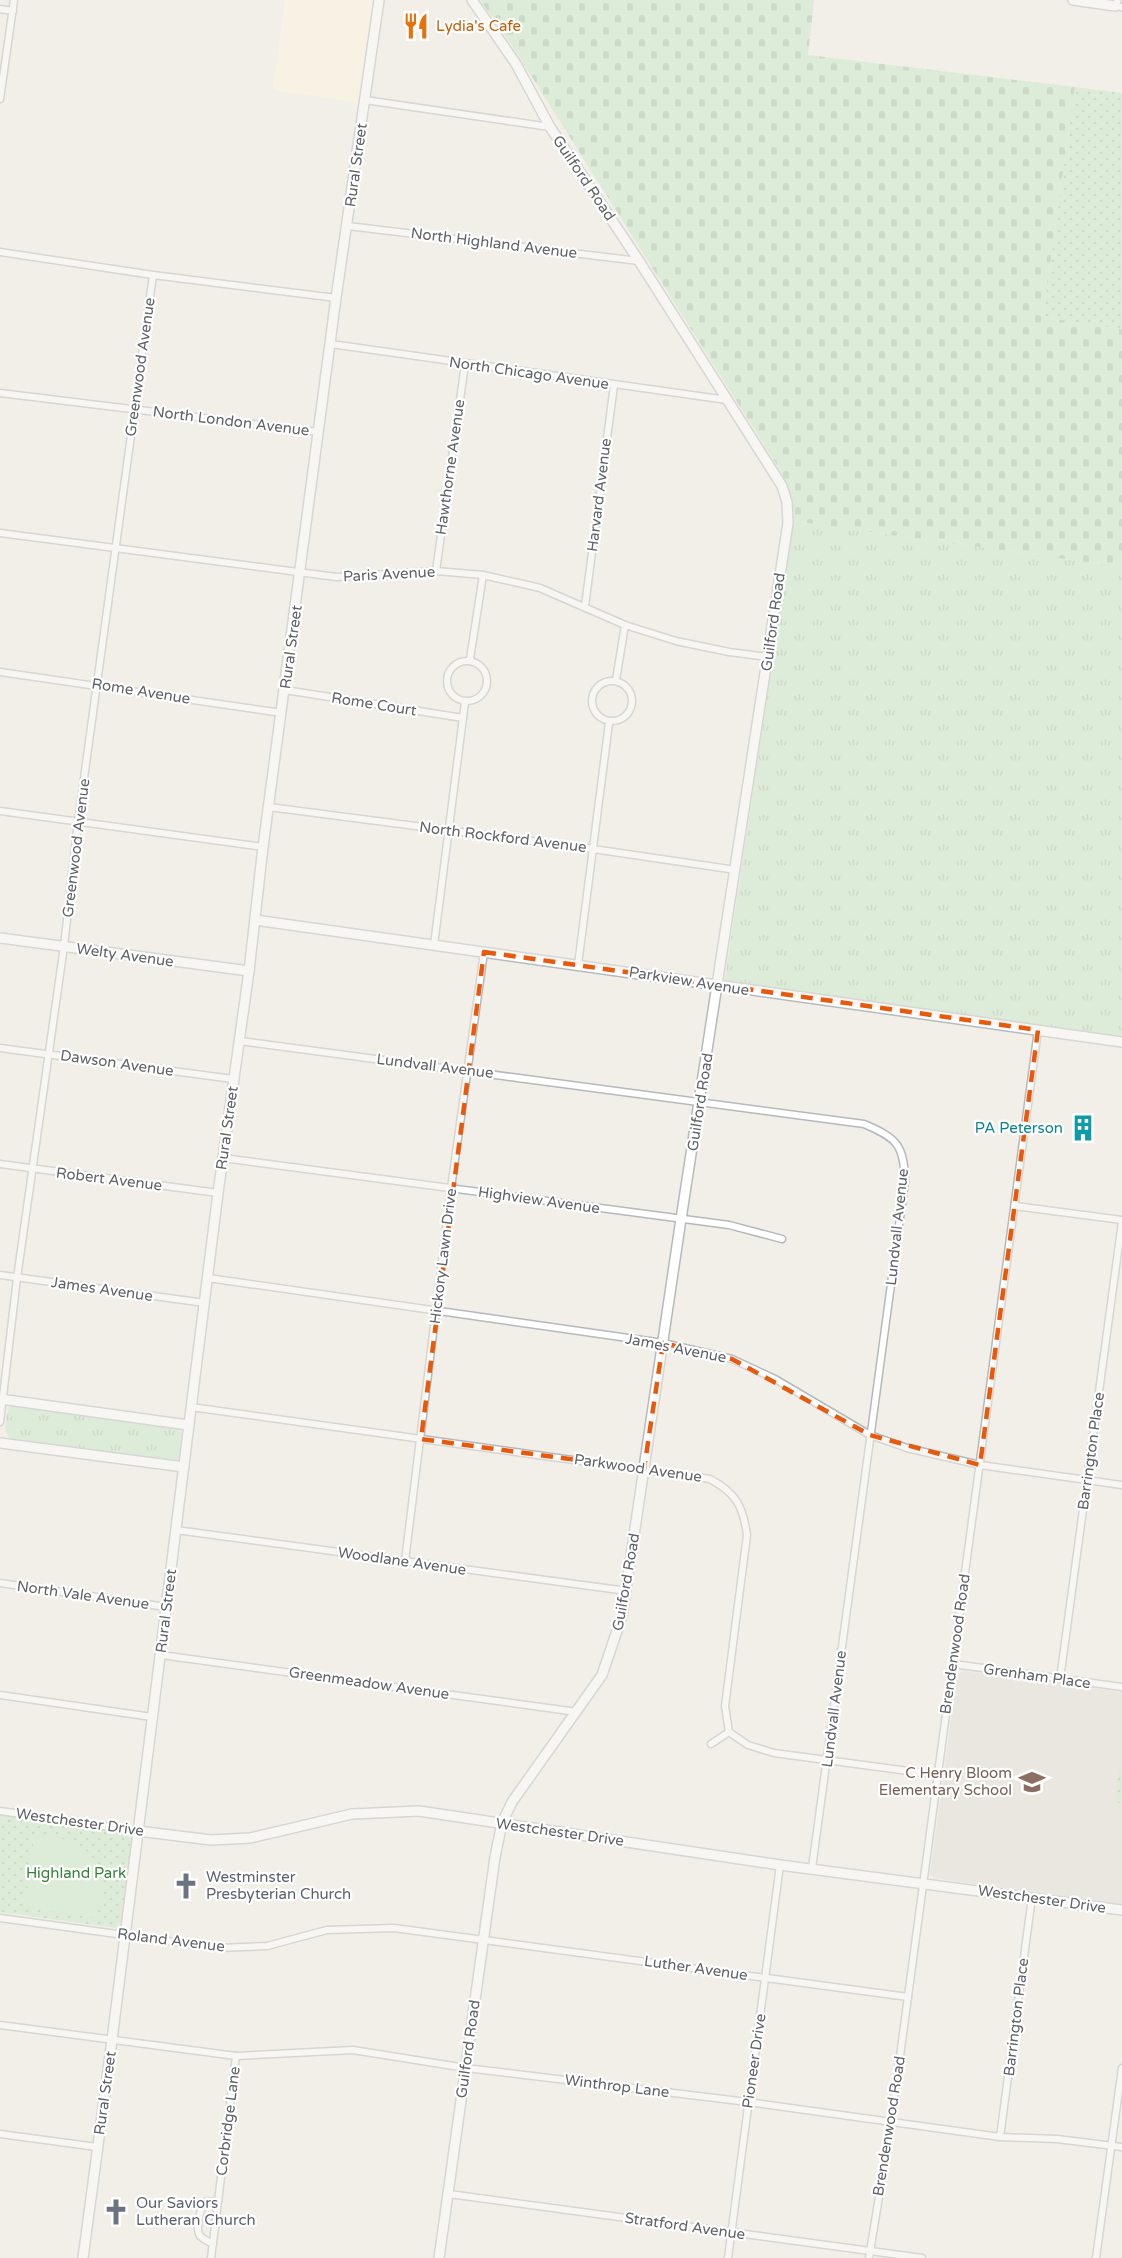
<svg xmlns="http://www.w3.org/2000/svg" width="1122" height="2258" viewBox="0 0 1122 2258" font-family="'Varela Round',sans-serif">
<defs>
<pattern id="grass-tufts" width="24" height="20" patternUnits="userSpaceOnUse" patternTransform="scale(1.5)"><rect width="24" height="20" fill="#c5e8c5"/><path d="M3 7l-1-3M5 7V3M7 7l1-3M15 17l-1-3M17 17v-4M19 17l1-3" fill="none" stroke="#a3c0a4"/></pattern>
<pattern id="cemetery-stones" width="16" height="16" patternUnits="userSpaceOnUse" patternTransform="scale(1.5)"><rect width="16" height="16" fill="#c5e8c5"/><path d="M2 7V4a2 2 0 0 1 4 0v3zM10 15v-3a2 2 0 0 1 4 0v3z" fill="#a3c0a4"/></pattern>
<pattern id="park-dots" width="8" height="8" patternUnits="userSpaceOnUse" patternTransform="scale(1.5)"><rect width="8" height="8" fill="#c5e8c5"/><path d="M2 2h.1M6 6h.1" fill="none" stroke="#a3c0a4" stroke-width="1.8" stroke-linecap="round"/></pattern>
</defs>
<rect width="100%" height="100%" fill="#f1efe8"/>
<!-- commercial -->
<polygon fill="#fef7e0" points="285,0 373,0 359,107 354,102 273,90"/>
<!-- education -->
<polygon fill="#e1ded6" points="963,1671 1122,1692 1122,1905 934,1878 930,1875 957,1675"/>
<!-- grass -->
<g fill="url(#grass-tufts)">
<polygon points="793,521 1122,567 1122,1037 1057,1027 728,988 724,985"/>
<path d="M16 1405 177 1427 180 1429 183 1436 181 1456 173 1462 11 1439C2 1432 6 1417 9 1407Z"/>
</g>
<!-- cemetery -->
<path fill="url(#cemetery-stones)" d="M480 0H814L808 55 1075 87 1043 317 1122 329V567L793 521C795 498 789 486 778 467L513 47Z"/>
<!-- park -->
<g fill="url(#park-dots)">
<polygon points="1075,87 1122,93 1122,329 1043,317"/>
<polygon points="1119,1770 1122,1770 1122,1803 1115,1802"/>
<polygon points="0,1814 130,1833 132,1841 122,1922 116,1928 0,1912"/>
</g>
<!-- pitch -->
<path fill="#c5e8c5" d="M44 1835C95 1843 112 1867 96 1918L33 1909 26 1900 34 1836Z"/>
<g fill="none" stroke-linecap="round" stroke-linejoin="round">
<!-- street casing -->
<g stroke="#b5b8bc" stroke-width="9">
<g id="street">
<polyline points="1118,0 1115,6 1122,7"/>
<polyline points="0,9 13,11"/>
<polyline points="0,99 14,0"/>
<polyline points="365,100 550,127"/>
<polyline points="348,226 639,261"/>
<polyline points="0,252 153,275 336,298"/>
<polyline points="331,344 727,400"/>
<polyline points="0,393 319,432"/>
<polyline points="0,533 336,577 436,571 483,575 540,588 625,625 676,641 729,652 768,657"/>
<polyline points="436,571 465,364"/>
<polyline points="585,606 614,385"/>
<polyline points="470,659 483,575"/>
<circle cx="467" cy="681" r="20"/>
<polyline points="0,672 282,713"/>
<polyline points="616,680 625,625"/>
<circle cx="612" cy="701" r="20"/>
<polyline points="285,690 463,718"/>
<polyline points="269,807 593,849 736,870"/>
<polyline points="0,811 263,847"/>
<polyline points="434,945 465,702"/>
<polyline points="578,965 609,723"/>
<path d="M240 1041 864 1124C897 1138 904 1145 905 1181L812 1868"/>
<polyline points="0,1048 233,1079"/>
<polyline points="223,1158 729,1225 782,1239"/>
<polyline points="0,1164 218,1193"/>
<polyline points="1015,1206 1122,1220"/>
<polyline points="0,1275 205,1303"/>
<polyline points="208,1278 663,1343 732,1359 775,1379 870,1435 907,1448 980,1465 1122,1485"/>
<path d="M191 1407 710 1479C736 1493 743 1506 747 1535L725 1706 729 1732 748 1745 774 1753 938 1775"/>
<polyline points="0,1422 17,1278 64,946 78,822 153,275"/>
<polyline points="176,1530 627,1591"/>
<polyline points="405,1561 451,1188 484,952"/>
<polyline points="0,1583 166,1607"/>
<polyline points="161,1655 577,1712"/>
<polyline points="953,1664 1122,1687"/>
<polyline points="1060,1679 1122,1222"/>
<polyline points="0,1695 152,1717"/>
<polyline points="711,1744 729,1732"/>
<polyline points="0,1811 138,1831"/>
<polyline points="0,1918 219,1948 267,1946 327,1930 394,1928 908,1997"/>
<polyline points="0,2025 236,2056 353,2050 466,2068 748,2102 1000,2137 1057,2139 1122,2147"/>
<polyline points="0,2134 97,2147"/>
<polyline points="1000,2137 1032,1897"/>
<polyline points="449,2194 922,2258"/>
<path d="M213 2244C208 2241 204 2240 200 2236 195 2228 200 2209 205 2202L218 2201"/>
<polyline points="211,2258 236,2056"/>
<polyline points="728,2258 780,1865"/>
<polyline points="869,2258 891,2123 1038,1030"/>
<polyline points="1096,2258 1122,2068"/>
</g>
</g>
<!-- secondary casing -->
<g stroke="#b6babf" stroke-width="12">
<g id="secondary">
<polyline points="1073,0 1115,6"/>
<polyline points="255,920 1122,1042"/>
<polyline points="0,938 249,971"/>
<polyline points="0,1399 188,1425"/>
<polyline points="0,1443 184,1467"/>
<polyline points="138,1831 211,1840 250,1838 352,1814 419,1811 780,1865 1122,1910"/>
<polyline points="83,2258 112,2040 218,1193 249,971 263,847 336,298 379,0"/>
<polyline points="439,2258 495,1857 502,1823 512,1802 602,1675 622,1616 681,1219 788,523 787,502 782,486 639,261 550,127 516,64 472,0"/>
</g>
</g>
<!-- street -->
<use href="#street" stroke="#fff" stroke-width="6"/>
<!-- secondary -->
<use href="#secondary" stroke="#fff" stroke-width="9"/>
</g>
<!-- marked area -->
<path d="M0 0H1122V2258H0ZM484 952 1038 1030 980 1465 870 1435 732 1359 663 1343 644 1469 421 1439Z" fill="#f1efe8" fill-opacity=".55" fill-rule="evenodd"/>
<path fill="none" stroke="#e8590c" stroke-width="4.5" stroke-dasharray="12 8" stroke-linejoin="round" d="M484 952 1038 1030 980 1465 870 1435 732 1359 663 1343 644 1469 421 1439Z"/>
<!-- icons -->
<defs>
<g id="restaurant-bare" transform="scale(2.07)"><path d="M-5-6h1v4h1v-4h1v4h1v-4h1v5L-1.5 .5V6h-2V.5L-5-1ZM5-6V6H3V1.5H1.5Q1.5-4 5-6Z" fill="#e8710a" stroke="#fff" stroke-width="2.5" paint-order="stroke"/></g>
<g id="building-bare" transform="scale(2.07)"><path d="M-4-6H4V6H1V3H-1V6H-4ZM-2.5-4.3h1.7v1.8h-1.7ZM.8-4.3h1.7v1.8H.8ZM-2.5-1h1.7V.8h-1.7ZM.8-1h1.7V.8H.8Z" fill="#0f9aa8" stroke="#fff" stroke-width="2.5" paint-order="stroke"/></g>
<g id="school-bare" transform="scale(2.07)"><path d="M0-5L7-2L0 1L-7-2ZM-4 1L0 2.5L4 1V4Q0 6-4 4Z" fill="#8d6e63" stroke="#fff" stroke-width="2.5" paint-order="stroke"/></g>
<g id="church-bare" transform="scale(2.07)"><path d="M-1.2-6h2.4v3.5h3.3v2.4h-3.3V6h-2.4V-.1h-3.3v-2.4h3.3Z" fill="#6b7280" stroke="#fff" stroke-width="2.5" paint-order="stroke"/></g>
</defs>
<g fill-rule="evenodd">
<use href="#restaurant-bare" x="416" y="26"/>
<use href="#building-bare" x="1083" y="1128"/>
<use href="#school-bare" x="1032" y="1782"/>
<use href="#church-bare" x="186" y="1886"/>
<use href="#church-bare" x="116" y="2212"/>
</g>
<g text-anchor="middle" stroke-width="4.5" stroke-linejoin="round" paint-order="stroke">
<!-- food labels -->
<g font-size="15" fill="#c56008" stroke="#fff" text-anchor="start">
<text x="436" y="31">Lydia's Cafe</text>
</g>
<!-- street labels -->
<g font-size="15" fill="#5f6368" stroke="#fff">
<text transform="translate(356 165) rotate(-82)" y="5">Rural Street</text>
<text transform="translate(584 178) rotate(56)" y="5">Guilford Road</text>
<text transform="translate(494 243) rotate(7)" y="5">North Highland Avenue</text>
<text transform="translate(140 367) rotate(-82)" y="5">Greenwood Avenue</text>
<text transform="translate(529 373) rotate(8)" y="5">North Chicago Avenue</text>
<text transform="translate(231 421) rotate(7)" y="5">North London Avenue</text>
<text transform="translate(450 467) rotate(-82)" y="5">Hawthorne Avenue</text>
<text transform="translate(599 495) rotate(-83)" y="5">Harvard Avenue</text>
<text transform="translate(389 574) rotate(-3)" y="5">Paris Avenue</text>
<text transform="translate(773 622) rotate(-82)" y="5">Guilford Road</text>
<text transform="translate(291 647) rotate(-82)" y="5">Rural Street</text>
<text transform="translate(141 691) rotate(9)" y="5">Rome Avenue</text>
<text transform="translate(374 704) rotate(9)" y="5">Rome Court</text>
<text transform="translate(503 837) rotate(7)" y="5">North Rockford Avenue</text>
<text transform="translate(76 848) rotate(-83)" y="5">Greenwood Avenue</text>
<text transform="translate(125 955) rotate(8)" y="5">Welty Avenue</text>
<text transform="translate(689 981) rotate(9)" y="5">Parkview Avenue</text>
<text transform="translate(117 1063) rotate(8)" y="5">Dawson Avenue</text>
<text transform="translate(435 1066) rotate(7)" y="5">Lundvall Avenue</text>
<text transform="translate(700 1102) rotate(-81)" y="5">Guilford Road</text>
<text transform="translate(227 1128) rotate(-82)" y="5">Rural Street</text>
<text transform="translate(109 1179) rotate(7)" y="5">Robert Avenue</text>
<text transform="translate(539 1200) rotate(8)" y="5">Highview Avenue</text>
<text transform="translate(897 1227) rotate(-84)" y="5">Lundvall Avenue</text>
<text transform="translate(443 1256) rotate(-83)" y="5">Hickory Lawn Drive</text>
<text transform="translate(102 1289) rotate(8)" y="5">James Avenue</text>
<text transform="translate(676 1348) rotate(11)" y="5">James Avenue</text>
<text transform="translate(1091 1451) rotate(-82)" y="5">Barrington Place</text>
<text transform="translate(638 1468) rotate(8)" y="5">Parkwood Avenue</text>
<text transform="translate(402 1561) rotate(8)" y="5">Woodlane Avenue</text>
<text transform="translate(626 1582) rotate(-80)" y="5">Guilford Road</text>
<text transform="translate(83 1595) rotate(8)" y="5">North Vale Avenue</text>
<text transform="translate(166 1611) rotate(-83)" y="5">Rural Street</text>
<text transform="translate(955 1644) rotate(-82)" y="5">Brendenwood Road</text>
<text transform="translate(1037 1676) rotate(8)" y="5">Grenham Place</text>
<text transform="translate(369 1683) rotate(8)" y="5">Greenmeadow Avenue</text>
<text transform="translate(834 1709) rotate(-83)" y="5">Lundvall Avenue</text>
<text transform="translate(80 1822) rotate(8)" y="5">Westchester Drive</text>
<text transform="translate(560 1832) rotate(8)" y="5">Westchester Drive</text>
<text transform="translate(1042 1899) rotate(8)" y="5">Westchester Drive</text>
<text transform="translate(171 1940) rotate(7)" y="5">Roland Avenue</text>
<text transform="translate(696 1968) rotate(8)" y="5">Luther Avenue</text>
<text transform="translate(1016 2017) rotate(-83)" y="5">Barrington Place</text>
<text transform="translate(468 2049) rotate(-82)" y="5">Guilford Road</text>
<text transform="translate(754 2061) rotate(-82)" y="5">Pioneer Drive</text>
<text transform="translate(617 2086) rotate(7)" y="5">Winthrop Lane</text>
<text transform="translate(105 2093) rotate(-82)" y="5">Rural Street</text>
<text transform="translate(228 2121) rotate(-83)" y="5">Corbridge Lane</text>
<text transform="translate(889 2126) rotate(-81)" y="5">Brendenwood Road</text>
<text transform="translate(685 2226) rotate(8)" y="5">Stratford Avenue</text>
</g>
<!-- culture labels -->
<g font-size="15" fill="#0d838f" stroke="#fff" text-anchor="end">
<text x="1063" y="1133">PA Peterson</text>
</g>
<!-- education labels -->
<g font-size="15" fill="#785e54" stroke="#fff" text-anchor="end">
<text x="1012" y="1778">C Henry Bloom<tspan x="1012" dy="17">Elementary School</tspan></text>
</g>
<!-- park labels -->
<g font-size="15" fill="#348238" stroke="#fff">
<text x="76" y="1878">Highland Park</text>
</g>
<!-- worship labels -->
<g font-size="15" fill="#5b616d" stroke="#fff" text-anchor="start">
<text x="206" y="1882">Westminster<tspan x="206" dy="17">Presbyterian Church</tspan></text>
<text x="136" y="2208">Our Saviors<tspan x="136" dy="17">Lutheran Church</tspan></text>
</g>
</g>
</svg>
